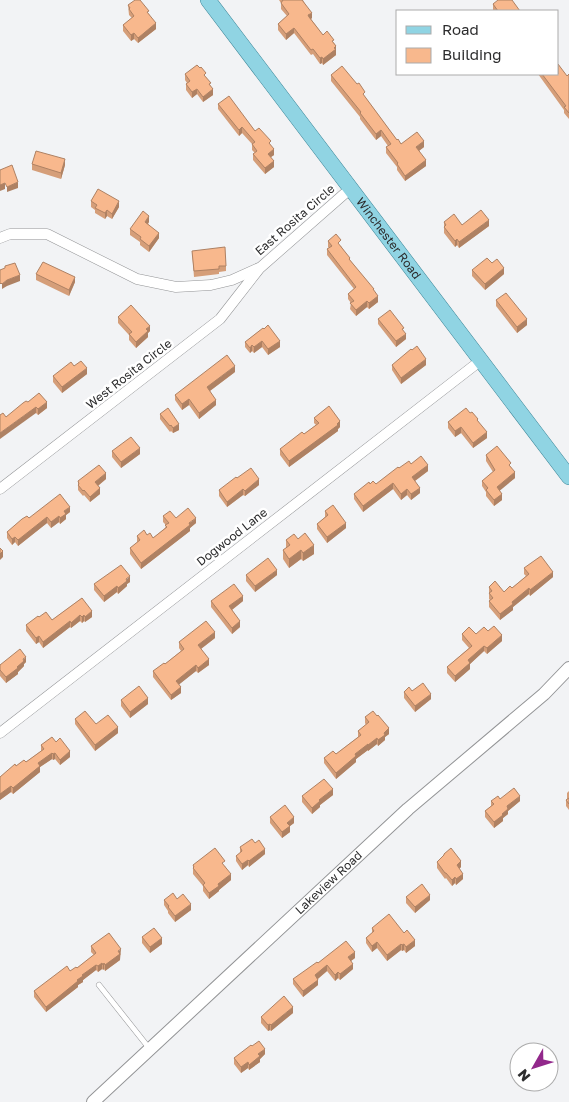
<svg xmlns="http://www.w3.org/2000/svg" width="569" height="1102" viewBox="0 0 569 1102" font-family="'Golos Text',sans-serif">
<rect width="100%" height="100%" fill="#f2f3f5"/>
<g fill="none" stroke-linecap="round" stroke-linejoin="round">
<!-- service casing -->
<g stroke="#939496" stroke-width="6">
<polyline id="service" points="99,985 149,1048"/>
</g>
<!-- minor casing -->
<g stroke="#939496" stroke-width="11">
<g id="minor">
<polyline points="0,238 10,234 47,234 137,279 176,287 211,285 232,280 261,267 351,188"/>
<polyline points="0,489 220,319 259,269"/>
<polyline points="0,733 480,361"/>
</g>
</g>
<!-- tertiary casing -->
<g stroke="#939496" stroke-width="14">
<g id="tertiary">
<path id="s1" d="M93 1102 408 809 544 694 569 668"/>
</g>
</g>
<!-- primary casing -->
<g stroke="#3d8698" stroke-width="16">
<g id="primary">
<path id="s2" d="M208 0 569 477"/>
</g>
</g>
<!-- service -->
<use href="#service" stroke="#fff" stroke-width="5"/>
<!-- minor -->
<use href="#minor" stroke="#fff" stroke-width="10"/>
<!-- tertiary -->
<use href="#tertiary" stroke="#fff" stroke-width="12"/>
<!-- primary -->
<use href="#primary" stroke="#90d4e3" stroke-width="15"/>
</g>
<!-- wall -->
<g fill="#d59e79">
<polygon points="279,0 303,0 312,18 311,19 323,35 334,43 336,46 336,55 323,65 322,63 320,64 313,54 311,55 294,33 286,40 278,30 278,24 287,16 281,9 281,3"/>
<polygon points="493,4 520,11 494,11 493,10"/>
<polygon points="128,5 149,14 156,29 138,43 134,39 131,41 123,31 123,25 132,18 129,15"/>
<polygon points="185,74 206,77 211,87 213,95 203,102 197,94 192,98 186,90 186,84 187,83 185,80"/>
<polygon points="538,74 558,74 567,76 569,74 569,119 564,113 564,110"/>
<polygon points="331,75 365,97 397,140 401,144 424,147 419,151 426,166 405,181 397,170 397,167 386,153 386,147 388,146 381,136 376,140 360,119 360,117 331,81"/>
<polygon points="218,104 255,131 271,146 274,155 271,157 274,167 265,174 253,160 253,154 255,153 252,150 252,144 242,133 239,136 218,109"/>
<polygon points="32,164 65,165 61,179 32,170"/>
<polygon points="91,201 119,207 112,219 107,216 105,219 95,213 95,210 91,207"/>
<polygon points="149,222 148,224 159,238 149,252 140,245 140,242 130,235 130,229"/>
<polygon points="444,222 462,225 489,226 459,248 457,245 455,247 444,233"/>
<polygon points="328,241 341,246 350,260 374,291 378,302 369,309 367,307 356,316 350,309 351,303 348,299 348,294 354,289 327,255 327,249 329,248 328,247"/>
<polygon points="192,251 226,266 226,271 219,272 219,274 194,277"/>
<polygon points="492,263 504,274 485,290 472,276 472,270"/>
<polygon points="36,274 75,282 69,296 36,280"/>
<polygon points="496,300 527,325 517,333 496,306"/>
<polygon points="118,317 150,331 148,333 148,337 136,348 129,340 129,335 118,323"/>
<polygon points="378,319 406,339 396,347 378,324"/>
<polygon points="263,328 280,347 268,355 262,347 254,353 252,351 250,353 245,347 245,342"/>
<polygon points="392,365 426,365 401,384 392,370"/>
<polygon points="74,366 87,374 62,393 53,382 53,376"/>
<polygon points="235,372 210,391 216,405 199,419 189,405 182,410 175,400 175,395"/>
<polygon points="28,402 47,408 38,415 36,413 6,417"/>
<polygon points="470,413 478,421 487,438 473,448 461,433 455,437 448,428 448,422"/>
<polygon points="160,414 179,430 173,433 171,431 170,432 160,419"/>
<polygon points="314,418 340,427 338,429 338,431 289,467 280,455 280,449 304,434 316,425 314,423"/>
<polygon points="112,451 140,454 121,468 112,457"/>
<polygon points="486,455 511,467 515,478 499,490 502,500 494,506 486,496 486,492 482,486 482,481 493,472 486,461"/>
<polygon points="411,464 428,471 415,481 420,493 411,500 407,495 401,500 393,489 363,512 354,499 354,494 370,484 376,484 399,468"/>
<polygon points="106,479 98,486 100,494 90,502 84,495 83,496 78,490 78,481"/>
<polygon points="259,485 245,496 243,495 227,507 219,496 219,490"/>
<polygon points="325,511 346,528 327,543 317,529 317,524 325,517"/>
<polygon points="70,512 66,515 66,519 60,524 59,522 51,528 47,523 18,546 15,542 12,545 7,538 7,532 29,518"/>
<polygon points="163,516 196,523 190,528 190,531 141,569 130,554 130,548 137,543 137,536 147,535 153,538 165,528 166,525 163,522"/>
<polygon points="298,539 314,554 303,561 301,559 289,568 283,559 283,550 286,548 286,540"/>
<polygon points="524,568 553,577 530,596 529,594 513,607 513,610 500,620 489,607 489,601 490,600 489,599 489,587 504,592 512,588 526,576 524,574"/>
<polygon points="246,575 277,575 255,592 246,581"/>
<polygon points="130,582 127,584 127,586 118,594 117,592 104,602 94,590 94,584"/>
<polygon points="82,598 92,617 85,622 84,621 82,623 80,621 71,628 70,627 43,648 39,642 36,644 26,631 26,625 39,617 52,620"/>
<polygon points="211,601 243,601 232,610 240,627 232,634 211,607"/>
<polygon points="488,631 502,641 487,654 484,651 470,664 470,669 455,682 447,673 447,667 469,648 462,640 462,634 476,634"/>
<polygon points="215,638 201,649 209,665 198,673 196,671 179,684 181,693 171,700 153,677 153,671 165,664 181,651 179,648 179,642"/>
<polygon points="26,662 24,664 24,666 18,672 18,674 6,683 0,676 0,665"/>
<polygon points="412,691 431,699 415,712 404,698 404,692"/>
<polygon points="121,700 148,704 130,718 121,706"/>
<polygon points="377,716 389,734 385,737 385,740 378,746 377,744 368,751 368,750 356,759 356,762 336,779 324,763 324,758 336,754 358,737 358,731 366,725 365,723 365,717"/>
<polygon points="75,719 96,724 118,733 95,751 75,724"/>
<polygon points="56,742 70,757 60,765 55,759 53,760 52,759 40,767 40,772 13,794 11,792 0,800 0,777 16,766 26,762 41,751 41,745"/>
<polygon points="569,791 569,810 566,806 566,800 567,799 567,793"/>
<polygon points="333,795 320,805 320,807 312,814 302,802 302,796"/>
<polygon points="500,799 520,801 508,811 508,814 503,818 503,821 494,828 485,817 485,811 491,806 491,801"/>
<polygon points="270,817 294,823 290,826 290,832 282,838 270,823"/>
<polygon points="240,847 265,854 249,867 248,865 242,870 236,861 236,856 240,853"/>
<polygon points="444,854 461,867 459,869 463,879 456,885 455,883 452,886 446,878 445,879 437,868 437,862 444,855"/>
<polygon points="193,865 225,866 231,880 219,890 219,891 209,899 203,891 203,886 193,874"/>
<polygon points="406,897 430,900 415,913 406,903"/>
<polygon points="177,899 191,910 175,922 168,913 168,911 164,905 164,900"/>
<polygon points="372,928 415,946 406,953 404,950 402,951 401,950 387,961 377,948 372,952 366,943 366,938 372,933"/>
<polygon points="142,937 162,944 150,953 142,943"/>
<polygon points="91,946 121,954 120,955 120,960 105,971 104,969 103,970 102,969 98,972 96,970 83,980 83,982 78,985 78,987 46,1012 34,997 34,991 70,971 77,968 94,955 91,952"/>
<polygon points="355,958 351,961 353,969 340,980 338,978 335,981 327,971 318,979 318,985 303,997 293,984 293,979 318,963"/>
<polygon points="293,1013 271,1031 270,1030 268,1031 261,1023 261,1017"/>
<polygon points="252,1046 265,1054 260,1059 260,1062 249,1070 248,1068 241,1073 234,1064 234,1058"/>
</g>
<!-- shaded-wall -->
<g fill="#ae8163">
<polygon points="312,13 312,18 308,21 308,15"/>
<polygon points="156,23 156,29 138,43 138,38"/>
<polygon points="294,28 294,33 286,40 286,34"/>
<polygon points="134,33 134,39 131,41 131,35"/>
<polygon points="336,46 336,55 323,65 323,59"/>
<polygon points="322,57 322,63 320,64 320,58"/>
<polygon points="197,89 197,94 192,98 192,92"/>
<polygon points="213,89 213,95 203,102 203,97"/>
<polygon points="242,127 242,133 239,136 239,130"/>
<polygon points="381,130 381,136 376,140 376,134"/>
<polygon points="424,141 424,147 416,153 416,147"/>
<polygon points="274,149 274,155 268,159 268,154"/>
<polygon points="65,159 65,165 61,179 61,173"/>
<polygon points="426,160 426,166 405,181 405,176"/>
<polygon points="274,161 274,167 265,174 265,168"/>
<polygon points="18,182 18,188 7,192 7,187"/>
<polygon points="5,183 5,189 0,191 0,185"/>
<polygon points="119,201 119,207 112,219 112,214"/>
<polygon points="107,210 107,216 105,219 105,213"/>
<polygon points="149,216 149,222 145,228 145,222"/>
<polygon points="489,220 489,226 459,248 459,242"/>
<polygon points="159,233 159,238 149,252 149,246"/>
<polygon points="457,239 457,245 455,247 455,241"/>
<polygon points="504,268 504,274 485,290 485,284"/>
<polygon points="20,275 20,281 7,286 2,289 2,284 7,280"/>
<polygon points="75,277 75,282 69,296 69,290"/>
<polygon points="378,296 378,302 369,309 369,303"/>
<polygon points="367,301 367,307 356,316 356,310"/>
<polygon points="527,319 527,325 517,333 517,327"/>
<polygon points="150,326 150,331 148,333 148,337 136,348 136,342 146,329"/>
<polygon points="406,334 406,339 396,347 396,341"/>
<polygon points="262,341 262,347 254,353 254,347"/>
<polygon points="280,341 280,347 268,355 268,349"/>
<polygon points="252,345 252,351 250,353 250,348"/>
<polygon points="426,359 426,365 401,384 401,378"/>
<polygon points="235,366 235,372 207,393 207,387"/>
<polygon points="87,368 87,374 62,393 62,387"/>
<polygon points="189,399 189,405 182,410 182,404"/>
<polygon points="216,400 216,405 199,419 199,413"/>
<polygon points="47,402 47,408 38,415 38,409"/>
<polygon points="36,407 36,413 0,439 0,433"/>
<polygon points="340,421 340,427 338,429 338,431 289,467 289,461"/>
<polygon points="179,424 179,430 173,433 173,428"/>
<polygon points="461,427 461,433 455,437 455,431"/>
<polygon points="487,432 487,438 473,448 473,443"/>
<polygon points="140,448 140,454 121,468 121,462"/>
<polygon points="428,465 428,471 412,483 412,477"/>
<polygon points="515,472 515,478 497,493 497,487"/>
<polygon points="106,473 106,479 95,488 95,482"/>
<polygon points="259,479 259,485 245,496 245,491"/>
<polygon points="393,483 393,489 363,512 363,506"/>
<polygon points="100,488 100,494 90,502 90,497"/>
<polygon points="420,488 420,493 411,500 411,494"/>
<polygon points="243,489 243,495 227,507 227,502"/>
<polygon points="407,489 407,495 401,500 401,494"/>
<polygon points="502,494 502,500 494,506 494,500"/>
<polygon points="70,507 70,512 66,515 66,519 60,524 60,518 64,511"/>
<polygon points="59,516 59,522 51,528 51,522"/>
<polygon points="47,517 47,523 18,546 18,540"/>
<polygon points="196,518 196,523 190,528 190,531 141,569 141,563"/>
<polygon points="346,523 346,528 327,543 327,537"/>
<polygon points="15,537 15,542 12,545 12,539"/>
<polygon points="314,545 314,554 303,561 303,553"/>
<polygon points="301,550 301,559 289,568 289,559"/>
<polygon points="3,551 3,557 0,560 0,554"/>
<polygon points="277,570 277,575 255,592 255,586"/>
<polygon points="553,572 553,577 530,596 530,590"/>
<polygon points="130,576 130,582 127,584 127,586 118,594 118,588"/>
<polygon points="117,586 117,592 104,602 104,596"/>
<polygon points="529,588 529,594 513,607 513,610 500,620 500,614 512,602"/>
<polygon points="243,596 243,601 229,612 229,606"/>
<polygon points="92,611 92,617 85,622 85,617"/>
<polygon points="80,615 80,621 71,628 71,623"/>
<polygon points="84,615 84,621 82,623 82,617"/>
<polygon points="70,621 70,627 43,648 43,642"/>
<polygon points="240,621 240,627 232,634 232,628"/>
<polygon points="215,632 215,638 198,651 198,645"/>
<polygon points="502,635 502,641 487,654 487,648"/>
<polygon points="39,636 39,642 36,644 36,638"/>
<polygon points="484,646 484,651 470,664 470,669 455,682 455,676 468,660"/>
<polygon points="26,657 26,662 24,664 24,666 18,672 18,674 6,683 6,677"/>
<polygon points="209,659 209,665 198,673 198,668"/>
<polygon points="196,665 196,671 176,687 176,681"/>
<polygon points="181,687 181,693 171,700 171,695"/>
<polygon points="431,694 431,699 415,712 415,706"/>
<polygon points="148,698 148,704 130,718 130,712"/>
<polygon points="118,727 118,733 95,751 95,745"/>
<polygon points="389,728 389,734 385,737 385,740 378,746 378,740 384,733"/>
<polygon points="377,738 377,744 368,751 368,745"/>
<polygon points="368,744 368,750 356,759 356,762 336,779 336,773 355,754"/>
<polygon points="70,751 70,757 60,765 60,760"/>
<polygon points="52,753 52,759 40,767 40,772 13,794 13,788 38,763"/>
<polygon points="55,753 55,759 53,760 53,754"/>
<polygon points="11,786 11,792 0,800 0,794"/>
<polygon points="333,789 333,795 320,805 320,807 312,814 312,808 319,800"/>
<polygon points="520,796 520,801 508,811 508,814 503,818 503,821 494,828 494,822 502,814 507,806"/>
<polygon points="294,817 294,823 290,826 290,832 282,838 282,832 287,823"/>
<polygon points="265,849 265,854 249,867 249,861"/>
<polygon points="248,860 248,865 242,870 242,864"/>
<polygon points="461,861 461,867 457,871 457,865"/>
<polygon points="231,874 231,880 219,890 219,891 209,899 209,893 218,884"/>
<polygon points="463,874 463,879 456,885 456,879"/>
<polygon points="455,877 455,883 452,886 452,880"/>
<polygon points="430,895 430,900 415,913 415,907"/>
<polygon points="191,904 191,910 175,922 175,916"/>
<polygon points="162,938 162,944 150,953 150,947"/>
<polygon points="415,940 415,946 406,953 406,947"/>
<polygon points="377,942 377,948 372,952 372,946"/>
<polygon points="401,944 401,950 387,961 387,955"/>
<polygon points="404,944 404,950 402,951 402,945"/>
<polygon points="121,949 120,960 105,971 105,965"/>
<polygon points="355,952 355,958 348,963 348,957"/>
<polygon points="102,963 102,969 98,972 98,966"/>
<polygon points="104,963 104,969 103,970 103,965"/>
<polygon points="353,964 353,969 340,980 340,974"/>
<polygon points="96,965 96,970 83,980 83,982 78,985 78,987 46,1012 46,1007 82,975"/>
<polygon points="327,965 327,971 315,981 315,975"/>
<polygon points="338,972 338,978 335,981 335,975"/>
<polygon points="318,980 318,985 303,997 303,991"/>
<polygon points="293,1007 293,1013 271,1031 271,1025"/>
<polygon points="270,1024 270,1030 268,1031 268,1025"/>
<polygon points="265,1049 265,1054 260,1059 260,1062 249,1070 249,1065 258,1054"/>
<polygon points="248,1062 248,1068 241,1073 241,1067"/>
</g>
<!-- building -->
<g fill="#f8b88d" stroke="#ae8163">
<polygon points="135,0 140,0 149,11 147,12 156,23 138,38 134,33 131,35 123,25 134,16 129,9 130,8 128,5"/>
<polygon points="283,0 302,0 312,13 308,15 309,17 323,35 327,31 334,40 332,41 336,46 334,48 336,49 323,59 322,57 320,58 313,49 311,50 294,28 286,34 278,24 289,14 281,3"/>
<polygon points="498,0 512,0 520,11 498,11 493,4"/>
<polygon points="558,64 567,76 569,74 569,113 564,107 566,106 542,74 558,74"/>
<polygon points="197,65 200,68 201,67 206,73 204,75 211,83 209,84 213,89 203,97 197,89 192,92 186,84 190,81 185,74"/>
<polygon points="342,66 357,84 359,83 365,92 363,94 397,140 398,139 401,144 417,132 424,141 416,147 426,160 405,176 397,164 398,163 386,147 391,144 381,130 376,134 360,113 361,112 331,75"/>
<polygon points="229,96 255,131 259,128 271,141 269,143 274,149 268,154 274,161 265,168 253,154 257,151 252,144 255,142 242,127 239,130 218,104"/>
<polygon points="36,151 65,159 61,173 32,164"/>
<polygon points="12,165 18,182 7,187 5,183 0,185 0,170"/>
<polygon points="98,189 119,201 112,214 107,210 105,213 95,208 97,205 91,201"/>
<polygon points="481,210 489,220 459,242 457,239 455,241 444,227 446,225 444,222 454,214 462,225"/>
<polygon points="143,211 149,216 145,222 159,233 149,246 140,239 141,237 130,229"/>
<polygon points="336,234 341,240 338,243 350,258 349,259 374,289 373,289 378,296 369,303 367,301 356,310 350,303 354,301 348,294 356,287 327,249 332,246 328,241"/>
<polygon points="225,247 226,266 219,266 219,269 194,271 192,251"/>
<polygon points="487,258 492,263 497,259 504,268 485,284 472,270"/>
<polygon points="43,262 75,277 69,290 36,274"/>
<polygon points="15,263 20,275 7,280 2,284 1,283 0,284 0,270 5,268 5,266"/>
<polygon points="506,293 527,319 517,327 496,300"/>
<polygon points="131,305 150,326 146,329 148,331 136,342 129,334 132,332 118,317"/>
<polygon points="390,310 404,328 402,329 406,334 396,341 378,319"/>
<polygon points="268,325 280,341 268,349 262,341 254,347 252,345 250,348 245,342 263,328 264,329"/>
<polygon points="417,346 426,359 401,378 392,365 411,349 412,350"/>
<polygon points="227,355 235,366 207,387 216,400 199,413 189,399 182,404 175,395"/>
<polygon points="81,361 87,368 62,387 53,376 71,362 74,366"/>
<polygon points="39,393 47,402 38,409 36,407 0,433 0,415 3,413 6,417 23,403 26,401 28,402"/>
<polygon points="329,406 340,421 337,424 338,425 289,461 280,449 302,432 304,434 319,423 314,418"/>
<polygon points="168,408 179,424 173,428 171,425 170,426 160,414"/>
<polygon points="466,408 470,413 472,412 478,419 477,420 487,432 473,443 461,427 455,431 448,422"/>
<polygon points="131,437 140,448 121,462 112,451"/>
<polygon points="497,446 511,463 509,465 515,472 497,487 502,494 494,500 486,490 488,488 482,481 495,470 486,455"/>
<polygon points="421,456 428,465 412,477 420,488 411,494 407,489 401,494 393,483 363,506 354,494 369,482 370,484 373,481 376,484 398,467 399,468 409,461 411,464"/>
<polygon points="99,465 106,473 95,482 100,488 90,497 84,490 83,491 78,485 79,484 78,481"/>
<polygon points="251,468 259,479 245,491 243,489 227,502 219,490 236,477 237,478"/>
<polygon points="60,494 70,507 64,511 66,514 60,518 59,516 51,522 47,517 18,540 15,537 12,539 7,532 22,519 27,516 29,518"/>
<polygon points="333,505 346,523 327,537 317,524 328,515 325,511"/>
<polygon points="188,508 196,518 189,523 190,525 141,563 130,548 140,540 137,536 144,530 147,535 150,533 153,538 167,527 165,525 169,523 163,516 170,511 176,518"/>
<polygon points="305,533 314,545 303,553 301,550 289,559 283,550 290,545 286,540 294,534 298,539"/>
<polygon points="0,548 3,551 0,554"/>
<polygon points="541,556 553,572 530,590 529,588 512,602 513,604 500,614 489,601 493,598 489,593 492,591 489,587 495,581 504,592 510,586 512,588 529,574 524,568"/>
<polygon points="268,558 277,570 255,586 246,575"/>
<polygon points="121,565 130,576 126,579 127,581 118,588 117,586 104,596 94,584"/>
<polygon points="234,584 243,596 229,606 240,621 232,628 211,601"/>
<polygon points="82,598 92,611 85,617 84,615 82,617 80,615 71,623 70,621 43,642 39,636 36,638 26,625 38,616 39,617 46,612 52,620"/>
<polygon points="206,621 215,632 198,645 209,659 198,668 196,665 176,681 181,687 171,695 153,671 164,663 165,664 184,649 179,642"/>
<polygon points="494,626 502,635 487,648 484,646 468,660 470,663 455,676 447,667 472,646 462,634 469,627 476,634 484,627 488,631"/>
<polygon points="20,649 26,657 23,659 24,661 17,667 18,668 6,677 0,670 0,665"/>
<polygon points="423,683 431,694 415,706 404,692 409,687 412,691"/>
<polygon points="139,686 148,698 130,712 121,700"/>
<polygon points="85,711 96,724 108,715 118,727 95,745 75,719"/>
<polygon points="373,711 377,716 378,715 389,728 384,733 385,735 378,740 377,738 368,745 368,744 355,754 356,756 336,773 324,758 333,751 336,754 361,735 358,731 369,722 365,717"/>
<polygon points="52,737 56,742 60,738 70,751 60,760 55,753 53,754 52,753 38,763 40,766 13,788 11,786 0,794 0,777 15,764 16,766 24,760 26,762 44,749 41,745"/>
<polygon points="324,779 333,789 319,800 320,801 312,808 302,796"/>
<polygon points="514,788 520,796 507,806 508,809 502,814 503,815 494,822 485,811 494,804 491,801 498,796 500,799"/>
<polygon points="569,798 569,804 566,800"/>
<polygon points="285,805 294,817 287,823 290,826 282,832 270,817"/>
<polygon points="252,839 255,843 259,840 265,849 249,861 248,860 242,864 236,856 242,851 240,847"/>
<polygon points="215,848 225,861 222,863 231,874 218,884 219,886 209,893 203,885 205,883 193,868 194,867 193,865"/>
<polygon points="451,848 461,861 457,865 463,874 456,879 455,877 452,880 446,873 445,873 437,862 444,855 444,854"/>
<polygon points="422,884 430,895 415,907 406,897"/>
<polygon points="173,893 177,899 183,894 191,904 175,916 168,907 169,906 164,900"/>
<polygon points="389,914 404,933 407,930 415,940 406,947 404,944 402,945 401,944 387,955 377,942 372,946 366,938 374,931 372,928"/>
<polygon points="154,928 162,938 150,947 142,937"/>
<polygon points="109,933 121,949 118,951 120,954 105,965 104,963 103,965 102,963 98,966 96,965 82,975 83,976 77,980 78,981 46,1007 34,991 67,966 70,971 76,967 77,968 96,953 91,946"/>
<polygon points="346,941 355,952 348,957 353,964 340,974 338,972 335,975 327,965 315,975 318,980 303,991 293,979 317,962 318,963"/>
<polygon points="284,996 293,1007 271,1025 270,1024 268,1025 261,1017"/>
<polygon points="259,1041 265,1049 258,1054 260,1056 249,1065 248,1062 241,1067 234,1058 251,1045 252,1046"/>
</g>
<g text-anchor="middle" stroke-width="5" stroke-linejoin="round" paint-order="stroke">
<!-- street labels -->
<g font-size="12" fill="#2c2c2d" stroke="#fff">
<text transform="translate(295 220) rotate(-41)" y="4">East Rosita Circle</text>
<text dy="4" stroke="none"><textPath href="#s2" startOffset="299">Winchester Road</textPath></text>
<text transform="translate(129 374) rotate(-38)" y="4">West Rosita Circle</text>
<text transform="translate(232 537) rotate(-38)" y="4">Dogwood Lane</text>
<text dy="4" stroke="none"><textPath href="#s1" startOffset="322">Lakeview Road</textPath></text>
</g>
</g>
<!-- legend -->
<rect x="396" y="10" width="162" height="65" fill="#ffffff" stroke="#ababab"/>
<rect x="406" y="26" width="25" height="8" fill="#90d4e3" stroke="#ababab"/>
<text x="442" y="35" font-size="15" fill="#2c2c2d">Road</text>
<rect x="406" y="48" width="25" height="15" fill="#f8b88d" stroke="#ababab"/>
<text x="442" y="60" font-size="15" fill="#2c2c2d">Building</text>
<!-- north arrow -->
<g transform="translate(534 1067) rotate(231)"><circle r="24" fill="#ffffff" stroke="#ababab"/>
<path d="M0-4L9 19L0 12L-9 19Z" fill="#92288b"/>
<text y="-8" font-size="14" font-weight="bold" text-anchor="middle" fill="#2c2c2d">N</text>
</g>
</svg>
